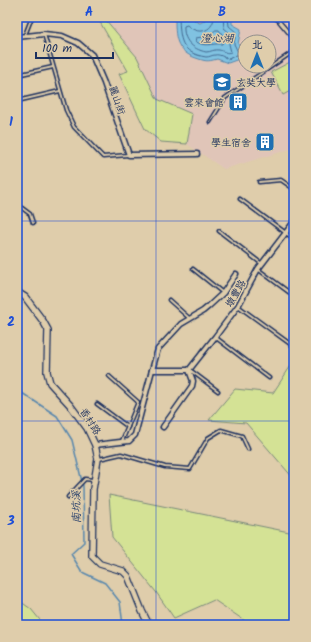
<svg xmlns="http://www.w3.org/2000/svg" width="311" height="642" viewBox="0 0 311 642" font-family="Kalam,'LXGW WenKai TC',sans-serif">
<rect width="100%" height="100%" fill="#dfcdab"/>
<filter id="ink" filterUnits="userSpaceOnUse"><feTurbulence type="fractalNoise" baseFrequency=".025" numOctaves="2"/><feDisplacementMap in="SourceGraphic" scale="8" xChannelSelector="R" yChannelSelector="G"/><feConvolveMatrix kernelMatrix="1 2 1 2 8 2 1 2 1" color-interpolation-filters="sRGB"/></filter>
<g filter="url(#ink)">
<!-- built -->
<path fill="#e0c5b8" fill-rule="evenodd" d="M106 17H294V148L224 169 187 144 192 114 157 99 137 57 105 19ZM245 42H269V66H245Z"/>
<!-- green -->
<g fill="#d4e295" stroke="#78887a">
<polygon points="97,17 106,17 105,19 137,57 157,99 192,114 187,144 161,142 145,129 119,74 128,71"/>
<polygon points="294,60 294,89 283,95 271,72"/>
<polygon points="294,361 294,479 246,423 209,420 235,389 273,393"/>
<polygon points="109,495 294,533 294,625 251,625 214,600 174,618 156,592 112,537"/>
<polygon points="17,599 31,609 44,625 17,625"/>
</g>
<!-- water -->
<path fill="#80c2e1" stroke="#5887ad" d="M175 17H194L195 21 200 23 204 21 206 17H232V24L241 29 238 44 243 51 242 58 228 63 217 59C207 62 205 61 196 58 175 51 175 36 175 17Z"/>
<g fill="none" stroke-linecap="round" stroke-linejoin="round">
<!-- shore -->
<g stroke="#436a92" stroke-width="1">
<path d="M179 17C180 39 180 53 206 57 210 57 212 55 215 55 219 54 224 57 228 59L237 55 238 52 234 44 236 32 229 26 228 17"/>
<path d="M214 17C213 33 197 35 187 25L184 26C183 40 192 49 206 52 211 52 214 49 219 50 224 51 226 54 231 52L229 44 231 34 224 28 223 17"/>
<path d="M216 30H219L224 37 222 44C211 43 205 48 195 41L196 38 208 36Z"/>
</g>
<!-- stream -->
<g stroke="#5887ad" stroke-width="1.5">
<polyline points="17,347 17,349"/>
<polyline points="17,386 22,393 57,416 72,440 83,486 84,542 71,554 82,572 105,583 120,602 123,625"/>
</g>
<!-- lane casing -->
<g stroke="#1b2f5e" stroke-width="5">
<g id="lane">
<polyline points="274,17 278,20 294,39"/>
<polyline points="44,34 66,110 74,127 103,157 128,155"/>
<polyline points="25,35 32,17"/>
<polyline points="17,75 53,67"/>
<polyline points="17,101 60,91"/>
<polyline points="210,122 225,98 294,51"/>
<polyline points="259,182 281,180 294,189"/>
<polyline points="240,199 294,239"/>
<polyline points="17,207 22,208 30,214 33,223"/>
<polyline points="219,231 262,264"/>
<polyline points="193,269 223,293"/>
<polyline points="259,270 294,296"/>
<polyline points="169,300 189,318"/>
<polyline points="238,306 293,346"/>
<polyline points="215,337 269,378"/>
<polyline points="190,370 218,391"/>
<polyline points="109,376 138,402 122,441"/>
<polyline points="97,404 128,427"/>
<polyline points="99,459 121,454 165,467 190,469 208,438 221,430 242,436 248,449"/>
<polyline points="68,497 85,479 93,480"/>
</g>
</g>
<!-- street casing -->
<g stroke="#1b2f5e" stroke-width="7">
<g id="street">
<polyline points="17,37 44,34 62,36 78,43 92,55 104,83 129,155 197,154"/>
<polyline points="152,370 158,349 181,324 203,311 209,306 223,293 236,274"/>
<polyline points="163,427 192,386 193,381 189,370"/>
<polyline points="95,445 129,441 135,435 152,370 189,370 215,337 238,306 258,269 294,222"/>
</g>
</g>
<!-- secondary casing -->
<g stroke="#1b2f5e" stroke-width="8">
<polyline id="secondary" points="17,292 25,297 43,321 48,330 47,372 50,383 70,405 87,428 95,445 98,459 93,489 92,556 100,564 123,571 128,576 142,611 149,625"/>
</g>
<!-- lane -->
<use href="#lane" stroke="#dfcdab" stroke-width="2"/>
<!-- street -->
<use href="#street" stroke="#dfcdab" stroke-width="4"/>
<!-- secondary -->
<use href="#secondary" stroke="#dfcdab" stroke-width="5.5"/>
</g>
</g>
<!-- grid -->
<path fill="none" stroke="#1d4ed8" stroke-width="1" stroke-opacity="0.55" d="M156 17V625M17 221H294M17 421H294"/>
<!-- icons -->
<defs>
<g id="university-square" transform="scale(1)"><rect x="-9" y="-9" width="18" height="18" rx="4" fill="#1f6fb2" stroke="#dfcdab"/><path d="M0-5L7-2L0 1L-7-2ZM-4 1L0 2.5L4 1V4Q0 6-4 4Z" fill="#fff"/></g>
<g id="building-square" transform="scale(1)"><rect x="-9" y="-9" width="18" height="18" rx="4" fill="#1f6fb2" stroke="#dfcdab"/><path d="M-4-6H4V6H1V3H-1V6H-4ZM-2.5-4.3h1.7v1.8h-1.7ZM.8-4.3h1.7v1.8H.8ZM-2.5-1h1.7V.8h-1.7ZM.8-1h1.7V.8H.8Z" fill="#fff"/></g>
</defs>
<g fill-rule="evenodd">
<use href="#university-square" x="222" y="82"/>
<use href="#building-square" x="238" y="102"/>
<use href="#building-square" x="265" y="142"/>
</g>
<g text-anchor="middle" stroke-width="3" stroke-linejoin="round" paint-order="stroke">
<!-- poi labels -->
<g font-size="10" fill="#1b2f5e" stroke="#dfcdab" text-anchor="end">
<text x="236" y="86" text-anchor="start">玄奘大學</text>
<text x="224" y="106">雲來會館</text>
<text x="251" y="146">學生宿舍</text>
</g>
<!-- street labels -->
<g font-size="10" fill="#1b2f5e" stroke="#dfcdab">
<text transform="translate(118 100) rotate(71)" y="4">麗山街</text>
<text transform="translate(235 293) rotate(-60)" y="4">墩豐路</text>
<text transform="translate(91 421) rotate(58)" y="4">香村路</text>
</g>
<!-- water labels -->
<g font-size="11" font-style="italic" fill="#253e6b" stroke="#dfcdab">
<text x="217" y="42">澄心湖</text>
<text transform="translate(76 507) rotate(-91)" y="4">南坑溪</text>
</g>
</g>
<!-- margin -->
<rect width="311" height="642" fill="none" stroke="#dfcdab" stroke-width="44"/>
<!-- north arrow -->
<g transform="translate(257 54)"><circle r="19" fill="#dfcdab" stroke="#918e8c"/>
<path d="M0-3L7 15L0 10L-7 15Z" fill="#1f6fb2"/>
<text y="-6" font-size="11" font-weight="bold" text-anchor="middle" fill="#1b2f5e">北</text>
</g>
<!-- scale -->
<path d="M36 52v6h77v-6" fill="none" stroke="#1b2f5e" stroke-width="2"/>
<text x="42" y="52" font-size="12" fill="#1b2f5e" stroke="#dfcdab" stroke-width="3" paint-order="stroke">100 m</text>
<rect x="22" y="22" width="267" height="598" fill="none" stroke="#1d4ed8" stroke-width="1.5"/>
<g font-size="13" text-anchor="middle" font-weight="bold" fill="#1d4ed8">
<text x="89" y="16">A</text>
<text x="222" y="16">B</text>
<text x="11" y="126">1</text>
<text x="11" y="326">2</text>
<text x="11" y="525">3</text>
</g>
</svg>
